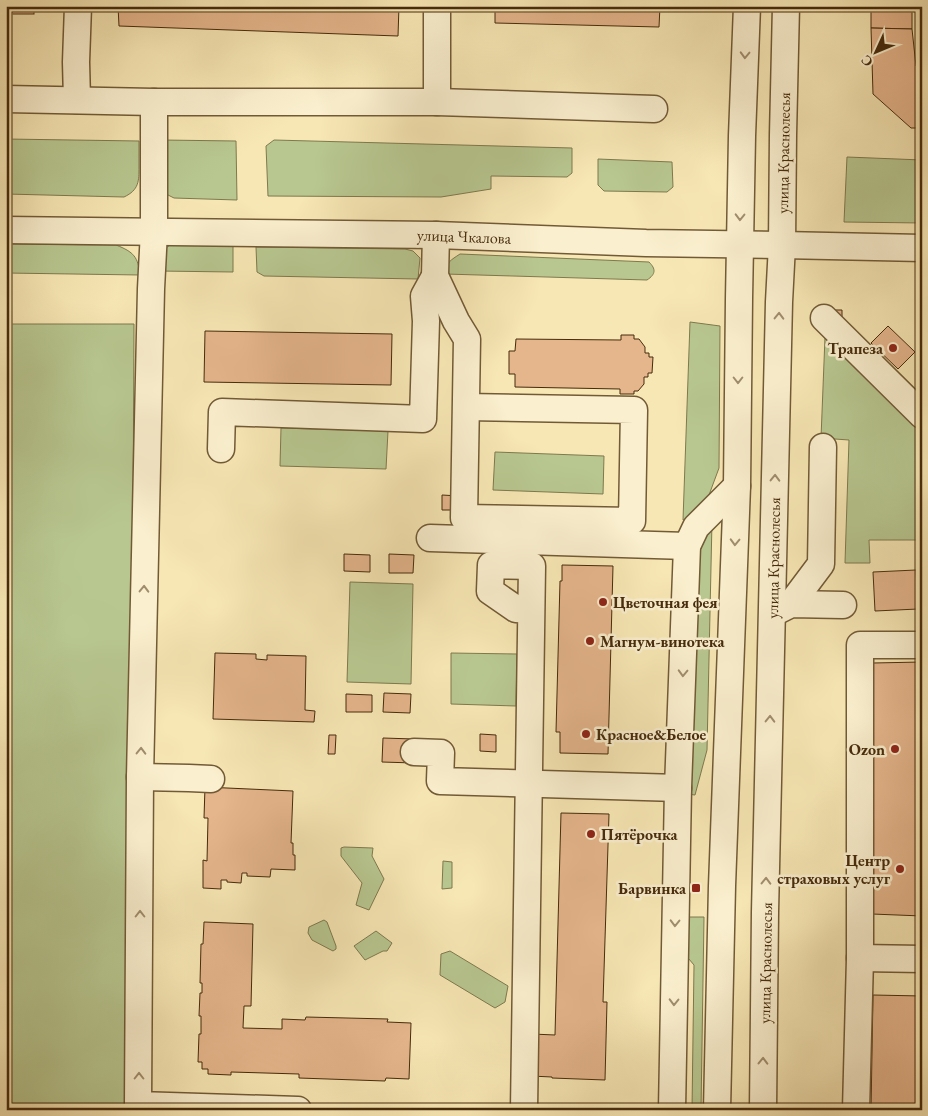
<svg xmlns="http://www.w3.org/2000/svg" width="928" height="1116" viewBox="0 0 928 1116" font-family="'EB Garamond',serif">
<rect width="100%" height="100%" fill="#f7e7b4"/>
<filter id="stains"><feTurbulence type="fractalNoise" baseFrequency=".004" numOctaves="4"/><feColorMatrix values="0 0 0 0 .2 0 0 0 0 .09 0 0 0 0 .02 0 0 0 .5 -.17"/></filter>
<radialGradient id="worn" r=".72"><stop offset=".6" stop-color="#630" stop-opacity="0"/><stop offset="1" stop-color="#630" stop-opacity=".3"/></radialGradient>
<!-- green -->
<g fill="#b8c790" stroke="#7f794e">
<path d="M6 139 139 141C139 150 139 158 139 167 139 181 139 190 124 197L6 194Z"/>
<polygon points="162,140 236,141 237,200 174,198 168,195 162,188"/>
<polygon points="274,140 572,148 572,173 567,177 491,176 491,189 441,197 268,196 266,146"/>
<polygon points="847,157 922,160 922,223 844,222"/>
<polygon points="598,159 672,162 673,187 667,192 604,191 598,185"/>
<polygon points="180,242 233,244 233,272 158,271 162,251 170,245"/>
<path d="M6 244 116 245C134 252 138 257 140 275L6 273Z"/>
<polygon points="256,247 405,249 413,251 420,258 418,279 264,276 257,272"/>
<path d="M460 254 649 262C656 269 656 274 647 280L445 274C446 262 451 260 460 254Z"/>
<polygon points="690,322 720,326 719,468 709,495 693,515 683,520"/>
<polygon points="6,324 134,324 130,1110 6,1110"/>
<polygon points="825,337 922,431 922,540 869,540 870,563 845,563 849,440 821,438"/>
<polygon points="281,428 388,431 386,469 280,466"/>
<polygon points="495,452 604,456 603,494 493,490"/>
<polygon points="712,521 707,750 695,795 687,794 692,552"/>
<polygon points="350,582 413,584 411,684 347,682"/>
<polygon points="451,653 517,654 516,706 451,704"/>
<polygon points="344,847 373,848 372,856 384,879 369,910 356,905 362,883 341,856 341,848"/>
<polygon points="443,861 452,862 452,888 442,889"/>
<polygon points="684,917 704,917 701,1110 692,1110 694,965 683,952"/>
<polygon points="324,920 327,922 336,946 336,949 333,951 312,940 308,933 309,927"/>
<polygon points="376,931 392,943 387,951 383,951 365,960 354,946"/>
<polygon points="450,951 508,986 505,1002 495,1008 440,975 441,954"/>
</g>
<!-- building -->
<g fill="#e5b58b" stroke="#462b0c">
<rect x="6" y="6" width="28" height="8"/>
<polygon points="118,6 399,6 398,36 119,26"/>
<polygon points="495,6 660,6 659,27 495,23"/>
<polygon points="871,6 912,6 912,29 871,28"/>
<polygon points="871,28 912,29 916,66 922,70 922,128 911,128 873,94"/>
<polygon points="830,310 842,310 842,322"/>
<polygon points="888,326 915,352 898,369 871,343"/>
<polygon points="205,331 392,334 391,385 204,382"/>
<polygon points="621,335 634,335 634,339 639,339 645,347 645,353 649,353 649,357 653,357 652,373 648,373 648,377 644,377 644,384 638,391 634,391 634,394 620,394 620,389 515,387 515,374 509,374 509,351 515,351 516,339 621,340"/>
<polygon points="442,495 459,496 459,510 442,510"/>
<polygon points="344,554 370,555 370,572 344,571"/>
<polygon points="389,554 414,555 413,573 389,573"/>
<polygon points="562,565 613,566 608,754 560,753 560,732 556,732 560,581 562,581"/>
<polygon points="916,570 918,609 875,611 873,572"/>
<polygon points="215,653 256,654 256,659 267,660 267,655 306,656 305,710 315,711 314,722 213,719"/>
<polygon points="922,662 922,916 872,914 873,663"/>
<polygon points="384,693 411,694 410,713 383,712"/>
<polygon points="346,694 372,695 372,712 346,712"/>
<polygon points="480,734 496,735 496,752 480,751"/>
<polygon points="329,735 336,735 335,754 328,754"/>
<polygon points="383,738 414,739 414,763 382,762"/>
<polygon points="205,787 293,791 291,843 293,843 293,855 295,855 295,870 271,869 270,877 247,876 247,873 242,873 241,883 227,882 227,880 221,880 221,889 203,888 203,860 207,861 208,818 204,818"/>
<polygon points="561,813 609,814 603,1002 607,1002 605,1080 552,1078 552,1077 531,1076 532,1034 555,1035"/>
<polygon points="204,922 253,924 251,1006 244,1006 243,1028 282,1029 282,1019 305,1020 306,1017 388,1019 387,1022 411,1023 409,1079 386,1078 385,1081 299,1078 299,1074 231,1072 231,1075 208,1074 208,1069 202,1069 202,1062 198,1062 199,1034 201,1034 201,1016 199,1016 200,993 202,993 202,983 200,983 201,944 203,944"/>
<polygon points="873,995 922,996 922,1110 871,1110"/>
</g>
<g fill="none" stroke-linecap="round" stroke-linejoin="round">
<!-- minor casing -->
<g stroke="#725a36" stroke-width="29">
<g id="minor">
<polyline points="437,6 437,102"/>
<polyline points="6,99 154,102 437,102 654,109"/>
<polyline points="77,100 76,62 78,6"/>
<polyline points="154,102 154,231 151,289 140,777 138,1105 298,1110"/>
<polyline points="6,230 436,235 646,243 782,245 922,248"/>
<polyline points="436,235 435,276 456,321 467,339 464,518 632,521 634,410 466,407"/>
<polyline points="824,318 922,415"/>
<polyline points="221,449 222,412 423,419 426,321 424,296 435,276"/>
<polyline points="430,538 687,546"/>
<polyline points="791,604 821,564 823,447"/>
<polyline points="779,610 791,604 843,605"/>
<polyline points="414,752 441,753 440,781 678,788"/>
<polyline points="140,777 189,778 211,779"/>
<polyline points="860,958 922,959"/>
<polyline points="524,1110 532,566 491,565 490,591 516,609 531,610"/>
<polyline points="672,1110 678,788 687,546 696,527 737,486"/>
<polyline points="717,1110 722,886 737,486 739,299 742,136 747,6"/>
<polyline points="763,1110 765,912 779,302 782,245 783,135 786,6"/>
<polyline points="856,1110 860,958 860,645 922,645"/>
</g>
</g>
<!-- minor -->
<use href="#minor" stroke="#faefce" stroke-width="26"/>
</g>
<!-- one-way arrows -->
<defs><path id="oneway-chevron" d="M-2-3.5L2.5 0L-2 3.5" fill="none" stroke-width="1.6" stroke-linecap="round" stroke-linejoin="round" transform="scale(1.25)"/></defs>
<g stroke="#a08d6d">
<use href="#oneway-chevron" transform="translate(745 55) rotate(92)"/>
<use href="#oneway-chevron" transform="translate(740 217) rotate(91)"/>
<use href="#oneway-chevron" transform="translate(779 316) rotate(-89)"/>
<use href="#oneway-chevron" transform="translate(738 380) rotate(90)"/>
<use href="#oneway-chevron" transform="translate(775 478) rotate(-89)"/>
<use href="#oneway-chevron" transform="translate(735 542) rotate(92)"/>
<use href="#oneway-chevron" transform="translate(144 589) rotate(-89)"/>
<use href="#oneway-chevron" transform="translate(683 673) rotate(92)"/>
<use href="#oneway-chevron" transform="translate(770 719) rotate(-89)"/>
<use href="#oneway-chevron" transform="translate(141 751) rotate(-89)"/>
<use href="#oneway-chevron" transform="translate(766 881) rotate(-89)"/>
<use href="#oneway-chevron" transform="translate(140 914) rotate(-90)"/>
<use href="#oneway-chevron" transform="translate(675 923) rotate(91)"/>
<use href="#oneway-chevron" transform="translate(674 1002) rotate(91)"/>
<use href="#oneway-chevron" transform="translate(763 1061) rotate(-89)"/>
<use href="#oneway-chevron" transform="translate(139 1076) rotate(-90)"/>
</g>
<!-- markers -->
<g fill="#8f2418" stroke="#faefce" stroke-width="2">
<circle cx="893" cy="348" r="5"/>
<circle cx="603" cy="602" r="5"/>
<circle cx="590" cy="641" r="5"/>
<circle cx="586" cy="734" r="5"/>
<circle cx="895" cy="749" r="5"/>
<circle cx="591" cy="834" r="5"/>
<circle cx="900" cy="869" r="5"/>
<rect x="691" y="883" width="10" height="10" rx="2.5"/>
</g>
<g text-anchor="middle" stroke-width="5" stroke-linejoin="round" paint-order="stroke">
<!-- street labels -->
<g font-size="16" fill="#462b0c" stroke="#faefce">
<text transform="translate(783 153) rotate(-89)" y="6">улица Краснолесья</text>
<text transform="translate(464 236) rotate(2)" y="6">улица Чкалова</text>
<text transform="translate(773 558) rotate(-89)" y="6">улица Краснолесья</text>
<text transform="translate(765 963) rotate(-89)" y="6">улица Краснолесья</text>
</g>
<!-- poi labels -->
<g font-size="16" font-weight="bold" fill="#462b0c" stroke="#faefce" text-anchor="end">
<text x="883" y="354">Трапеза</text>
<text x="613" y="608" text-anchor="start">Цветочная фея</text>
<text x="600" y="647" text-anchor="start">Магнум-винотека</text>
<text x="596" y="740" text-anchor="start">Красное&amp;Белое</text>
<text x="885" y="755">Ozon</text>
<text x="601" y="840" text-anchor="start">Пятёрочка</text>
<text x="890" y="866">Центр<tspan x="890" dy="18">страховых услуг</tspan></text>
<text x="686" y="894">Барвинка</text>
</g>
</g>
<!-- margin -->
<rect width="928" height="1116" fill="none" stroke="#f7e7b4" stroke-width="25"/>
<rect x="8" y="8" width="913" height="1101" fill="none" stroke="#462b0c" stroke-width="2.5"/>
<rect x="12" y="12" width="903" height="1091" fill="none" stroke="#462b0c"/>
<!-- north arrow -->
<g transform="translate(876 52) rotate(226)" stroke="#faefce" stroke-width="4" paint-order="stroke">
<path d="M0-4L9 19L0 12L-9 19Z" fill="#462b0c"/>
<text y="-8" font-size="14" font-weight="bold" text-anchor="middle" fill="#462b0c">С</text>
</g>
<rect width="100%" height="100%" filter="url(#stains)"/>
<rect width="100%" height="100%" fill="url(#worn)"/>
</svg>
